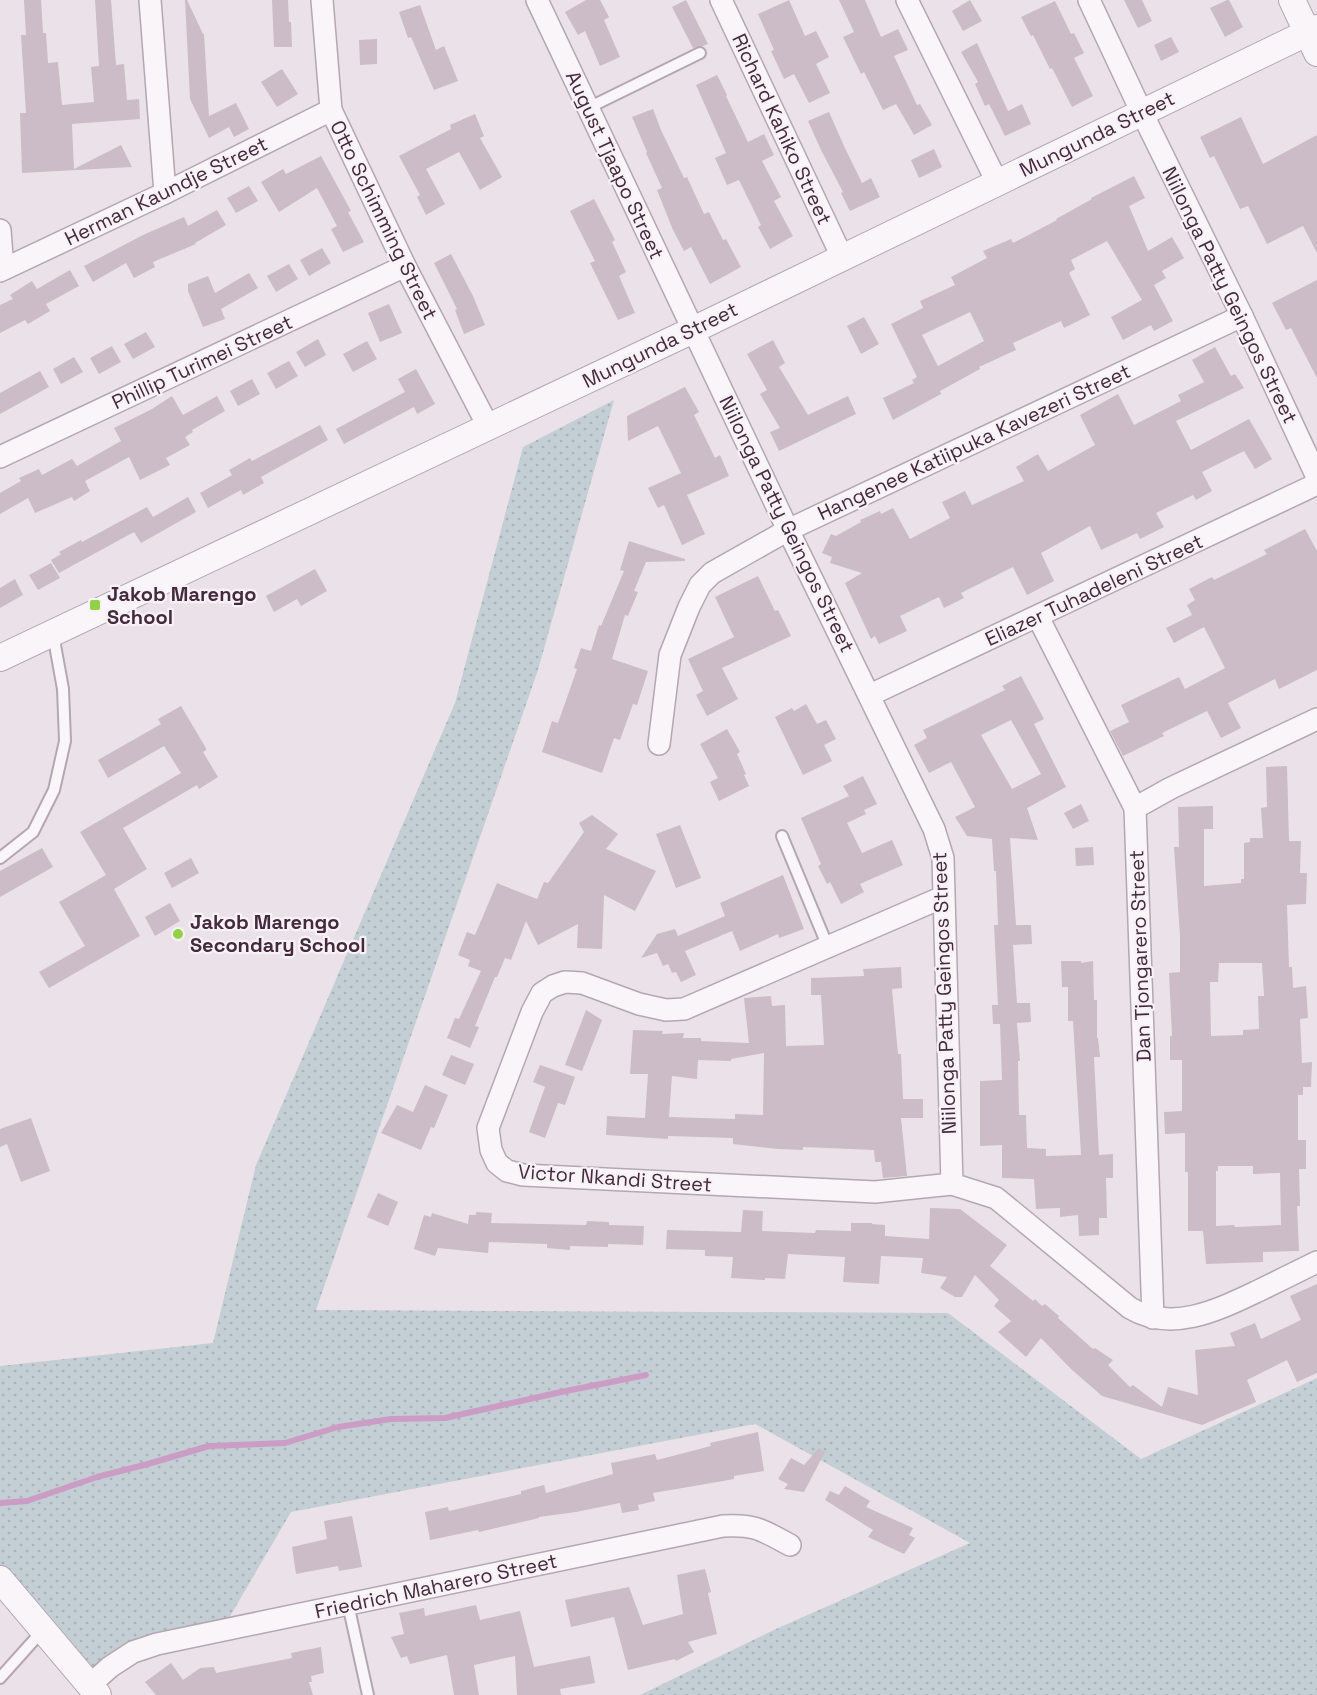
<svg xmlns="http://www.w3.org/2000/svg" width="1317" height="1695" viewBox="0 0 1317 1695" font-family="'Space Grotesk',sans-serif">
<defs>
<pattern id="grass-dots" width="8" height="8" patternUnits="userSpaceOnUse" patternTransform="scale(1.5)"><rect width="8" height="8" fill="#c3cfd5"/><path d="M2 2h.1M6 6h.1" fill="none" stroke="#a9b2b8" stroke-width="1.8" stroke-linecap="round"/></pattern>
</defs>
<rect width="100%" height="100%" fill="#ebe2e9"/>
<!-- grass -->
<polygon fill="url(#grass-dots)" points="614,400 538,670 316,1310 948,1313 1141,1459 1317,1378 1317,1695 640,1695 776,1629 970,1543 755,1424 291,1512 222,1630 157,1644 90,1685 0,1579 0,1366 213,1343 256,1165 455,703 523,447"/>
<g fill="none" stroke-linecap="round" stroke-linejoin="round">
<!-- stream -->
<polyline stroke="#cb9dc5" stroke-width="6" points="0,1503 27,1501 97,1477 148,1464 209,1446 285,1443 338,1427 391,1419 445,1418 561,1392 646,1375"/>
</g>
<!-- building -->
<g fill="#cbbcc7" fill-rule="evenodd">
<polygon points="24,0 41,0 43,33 46,33 48,63 58,62 62,105 94,102 91,67 99,66 95,0 111,0 116,65 124,64 127,100 139,99 140,119 72,124 74,169 121,145 132,167 22,173 20,113 26,113 21,35 26,35"/>
<polygon points="185,0 187,0 203,34 204,34 209,116 236,103 249,129 234,137 229,127 209,138 190,99"/>
<polygon points="272,0 288,0 289,22 291,22 292,47 274,47"/>
<polygon points="586,0 600,0 609,17 604,20 620,57 600,66 585,31 578,35 565,12"/>
<polygon points="686,0 708,44 703,46 693,48 672,7"/>
<polygon points="789,0 805,36 816,31 829,57 816,64 830,93 809,103 794,74 784,79 771,51 774,50 758,14"/>
<polygon points="839,0 865,0 881,37 898,29 908,50 894,56 917,105 920,104 932,125 914,135 896,104 883,110 864,72 861,74 843,37 854,32"/>
<polygon points="970,0 982,21 963,31 952,11"/>
<polygon points="1124,0 1142,0 1152,21 1138,28"/>
<polygon points="1227,0 1229,0 1243,27 1225,37 1210,8"/>
<polygon points="1055,1 1071,34 1074,33 1084,53 1074,58 1093,96 1072,107 1052,68 1050,69 1033,35 1031,36 1021,17"/>
<polygon points="420,5 436,50 444,46 458,81 434,90 411,37 408,38 399,12"/>
<polygon points="1171,37 1179,52 1161,61 1154,45"/>
<polygon points="377,39 377,64 360,65 359,40"/>
<polygon points="977,43 1008,111 1022,104 1031,124 1005,136 989,104 985,106 975,84 978,82 961,52"/>
<polygon points="282,69 298,94 277,107 261,82"/>
<polygon points="717,75 727,95 726,96 748,142 764,134 774,155 762,161 781,197 774,201 793,236 770,249 758,227 761,225 739,180 727,185 715,158 726,153 696,85"/>
<polygon points="653,109 661,130 684,178 687,177 704,214 709,212 723,240 726,239 741,267 710,284 691,247 684,251 673,230 657,190 662,188 646,153 647,152 632,117"/>
<polygon points="829,112 844,146 862,183 871,178 880,197 850,211 841,193 843,192 821,150 808,121"/>
<polygon points="475,114 484,136 480,138 502,177 480,190 459,152 426,169 445,204 426,215 417,197 420,195 399,156 451,129 450,125"/>
<polygon points="1241,117 1263,164 1317,135 1317,253 1303,226 1267,244 1248,206 1240,209 1214,156 1210,158 1200,137"/>
<polygon points="934,149 942,167 919,178 911,160"/>
<polygon points="321,156 351,211 348,212 364,242 343,252 331,229 337,226 317,188 279,212 261,182 283,169 286,174"/>
<path d="M1134 176 1145 198 1129 206 1148 251 1172 237 1184 258 1162 271 1166 278 1154 285 1173 321 1154 331 1151 325 1123 340 1111 317 1142 300 1107 241 1071 260 1075 269 1069 273 1090 315 1064 328 1061 321 1013 343 1016 350 979 367 980 369 940 391 941 394 893 420 883 398 914 383 912 380 917 377 891 324 923 308 920 301 955 285 951 277 987 258 983 251 1011 239 1013 243 1057 220 1056 219 1092 199 1091 198ZM970 312 984 341 938 366 922 335Z"/>
<polygon points="249,186 258,201 236,213 227,198"/>
<polygon points="594,199 615,240 612,242 626,272 619,276 635,313 618,320 590,263 595,261 570,211"/>
<polygon points="217,210 226,225 195,243 196,244 153,262 155,267 134,278 126,263 93,282 84,266 143,235 184,217 188,226"/>
<polygon points="322,248 331,263 309,276 300,260"/>
<polygon points="451,254 473,296 485,325 464,334 455,310 457,309 434,263"/>
<polygon points="289,264 298,279 276,292 267,276"/>
<polygon points="70,270 79,286 46,304 50,311 28,324 25,320 0,333 0,305 13,299 10,295 32,281 37,289"/>
<polygon points="249,273 258,288 221,309 225,319 203,327 188,291 188,284 208,276 215,293"/>
<polygon points="1317,280 1317,378 1291,328 1286,330 1272,303"/>
<polygon points="389,304 402,333 380,342 368,313"/>
<polygon points="864,317 879,344 861,354 847,326"/>
<polygon points="146,332 155,347 133,359 124,344"/>
<polygon points="318,339 326,355 305,367 296,352"/>
<polygon points="773,340 785,363 779,367 808,415 848,396 856,414 779,451 770,432 780,428 760,394 767,390 747,354"/>
<polygon points="367,341 377,359 353,372 343,354"/>
<polygon points="112,346 121,362 99,374 90,358"/>
<polygon points="1215,347 1231,376 1235,374 1244,388 1176,421 1191,450 1249,419 1272,459 1255,469 1244,451 1202,472 1212,491 1196,500 1193,495 1156,513 1164,527 1140,539 1137,533 1101,550 1090,526 1041,553 1054,581 1027,595 1013,567 961,593 964,598 944,608 939,597 900,616 907,631 879,644 875,636 871,639 845,583 862,573 830,563 832,557 822,553 831,534 836,536 861,522 860,520 880,511 881,514 893,508 910,539 950,518 942,502 965,491 972,505 1024,481 1016,467 1038,454 1048,471 1095,445 1080,415 1118,394 1134,425 1181,401 1178,395 1204,382 1192,360"/>
<polygon points="74,357 83,372 61,384 53,369"/>
<polygon points="289,361 298,376 276,389 267,373"/>
<polygon points="416,369 435,404 417,414 414,407 344,444 336,429 405,392 398,379"/>
<polygon points="40,371 49,387 0,414 0,393"/>
<polygon points="252,379 260,394 238,406 230,391"/>
<polygon points="685,387 699,412 694,415 715,458 720,455 729,476 687,495 705,534 682,545 664,505 658,508 648,488 681,473 658,426 628,441 627,416"/>
<polygon points="172,396 183,415 217,396 225,411 192,430 193,432 185,437 190,445 166,458 170,465 140,480 129,457 85,481 90,491 74,501 72,497 35,513 28,498 0,514 0,493 21,481 19,478 39,469 42,475 72,459 77,466 121,441 114,428 152,409"/>
<polygon points="320,425 328,440 261,477 264,483 243,495 241,490 208,508 200,493 232,475 229,470 250,458 252,461"/>
<polygon points="188,497 196,512 141,543 134,532 59,573 51,560 61,554 59,552 81,540 82,542 147,507 153,517"/>
<polygon points="1305,529 1317,551 1317,670 1279,689 1275,679 1228,703 1241,728 1221,738 1207,711 1162,733 1164,736 1123,756 1110,731 1129,722 1121,705 1179,677 1185,689 1225,668 1204,627 1174,643 1166,628 1192,615 1187,605 1195,600 1189,589 1212,577 1214,580 1267,554 1264,550"/>
<polygon points="629,541 685,559 685,561 646,562 634,591 638,592 628,616 625,615 612,659 648,671 637,705 633,704 620,740 614,738 602,773 542,752 552,721 558,723 577,669 574,668 581,648 591,651 599,625 601,626 624,571 620,570"/>
<polygon points="51,563 60,578 38,590 29,575"/>
<polygon points="315,569 327,591 301,606 297,599 274,612 266,596"/>
<polygon points="758,576 775,611 778,610 791,636 722,668 738,699 707,716 696,695 703,691 688,659 734,637 715,597"/>
<polygon points="15,579 23,595 0,608 0,588"/>
<path d="M1021 676 1044 719 1034 724 1066 787 1027 808 1038 840 1010 838 1016 925H1031L1032 944 1013 945 1017 1003H1030L1031 1022 1017 1023 1020 1061H1018L1019 1115H1026L1027 1148 1046 1149V1156L1081 1155 1073 1021H1068V987H1062L1061 961H1081V963L1093 961 1094 1000H1097V1038H1098L1100 1057H1094L1099 1155 1113 1154V1178H1106L1107 1218H1099V1235L1079 1236 1078 1215 1060 1217V1208L1036 1209 1034 1179 1002 1178V1145L980 1146V1081L1002 1080 1000 1024H993L992 1005H998L994 925H998L996 871H994L992 839 967 836 955 817 975 807 951 762 929 773 914 745 927 738 923 730 1005 690 1002 686ZM1011 720 1041 774 1012 789 981 735Z"/>
<polygon points="806,704 817,724 826,720 836,739 824,745 832,761 803,775 775,717 792,708 794,711"/>
<polygon points="181,706 206,748 206,750 203,752 218,777 199,789 197,785 123,828 147,869 114,889 140,936 49,988 39,972 85,946 59,902 106,875 80,832 181,773 164,746 108,778 98,760 161,724 158,719"/>
<polygon points="727,729 740,752 737,754 746,774 744,775 749,786 719,801 710,782 718,778 700,744"/>
<path d="M1287 766 1289 841H1301L1300 873H1307L1306 904 1287 905 1289 967H1292L1293 988 1306 986 1308 1018 1300 1019 1302 1063 1312 1062 1311 1087H1303V1095H1298V1140H1306V1169H1299L1300 1206H1297L1299 1251 1263 1252V1262L1206 1264 1203 1231H1188V1172H1185V1133L1165 1134 1164 1112 1182 1111V1060H1170V1036H1172L1169 973 1180 972V936L1174 847H1179L1178 807 1213 806V829H1204V886L1241 883V879H1244V843L1250 842V838H1263L1261 808 1267 807 1266 767ZM1219 963H1262L1264 996H1258L1259 1029 1243 1030V1035L1211 1036 1210 982H1218ZM1218 1166H1253V1174L1280 1173 1281 1225 1235 1227 1234 1225 1216 1226V1171H1218Z"/>
<polygon points="863,776 877,804 864,810 866,814 847,823 862,853 892,840 903,865 860,884 864,892 841,904 830,882 827,884 818,866 821,864 801,818 849,796 843,786"/>
<polygon points="1081,804 1089,821 1073,829 1064,813"/>
<polygon points="592,815 618,834 606,849 656,871 635,911 604,895 602,949 577,948 578,924 538,945 526,921 511,960 505,958 497,977 495,977 475,1026 479,1027 470,1048 447,1038 455,1018 459,1019 481,971 468,966 470,960 458,955 467,932 475,935 497,883 537,899 544,882 548,883 584,832 579,823"/>
<polygon points="680,825 701,878 676,888 656,834"/>
<polygon points="1093,847 1094,865 1076,866 1075,848"/>
<polygon points="42,848 53,867 0,897 0,871"/>
<polygon points="191,858 199,873 172,888 164,873"/>
<polygon points="783,875 804,929 779,938 778,934 740,951 732,931 685,951 696,975 681,982 676,972 672,973 668,964 663,966 657,953 641,958 657,934 675,929 678,936 725,916 720,903"/>
<polygon points="170,903 180,921 155,936 145,917"/>
<path d="M901 967 902 988 892 989 898 1054H901L903 1099H923V1118H901L907 1176 883 1178 881 1162H875L874 1150 803 1147V1150L778 1149 733 1144V1138L668 1136V1139L606 1135 607 1116 645 1118 648 1074H630L633 1030 663 1031 662 1034 684 1033 683 1038H701V1041L749 1043 744 998 771 996 772 1006 785 1005 786 1046 824 1045 821 995H811V978L864 976 863 969ZM764 1053 763 1115 735 1114V1119L669 1117 672 1076 697 1079 698 1060 731 1061V1059Z"/>
<polygon points="586,1010 602,1020 582,1071 565,1065"/>
<polygon points="451,1055 474,1064 465,1085 442,1075"/>
<polygon points="540,1065 575,1077 565,1105 558,1103 545,1138 529,1132 545,1087 533,1082"/>
<polygon points="425,1085 448,1095 434,1128 431,1127 421,1150 381,1133 397,1105 413,1112"/>
<polygon points="31,1118 50,1171 21,1182 7,1144 0,1147 0,1129"/>
<polygon points="378,1193 398,1202 388,1226 367,1217"/>
<polygon points="930,1208 960,1209 1007,1245 990,1266 1033,1301 1035,1299 1042,1306 1045,1304 1059,1316 1058,1318 1093,1349 1095,1348 1113,1360 1108,1365 1130,1387 1133,1385 1162,1407 1168,1387 1198,1395 1195,1350 1235,1346 1230,1333 1255,1323 1261,1339 1301,1320 1290,1296 1317,1284 1317,1373 1297,1382 1287,1360 1247,1380 1256,1402 1202,1425 1102,1396 1071,1369 1041,1338 1026,1357 998,1332 1011,1321 994,1306 999,1300 975,1275 962,1297 955,1297 940,1288 947,1277 921,1273 923,1258 881,1256 879,1284 843,1282 845,1257 788,1254 785,1279 765,1278 765,1280 731,1278 733,1257 705,1256 705,1250 666,1249 667,1230 741,1232 743,1210 763,1211 762,1231 815,1233 816,1230 851,1231 851,1223 872,1223 872,1224 885,1225 885,1236 929,1239"/>
<polygon points="476,1212 492,1213 491,1223 586,1225 587,1221 609,1222 609,1225 644,1226 643,1245 608,1244 608,1247 570,1246 570,1250 547,1248 547,1244 489,1242 488,1253 438,1248 435,1256 414,1249 424,1215 431,1217 432,1213 468,1224 469,1215 476,1215"/>
<polygon points="758,1432 764,1471 734,1476 734,1479 723,1481 653,1493 655,1501 638,1505 639,1510 622,1513 620,1503 576,1512 539,1517 539,1518 479,1532 478,1530 430,1540 425,1512 448,1507 449,1511 521,1494 521,1491 544,1485 546,1493 613,1474 611,1463 655,1454 657,1460 711,1446 710,1443"/>
<polygon points="819,1448 825,1452 804,1492 784,1489 788,1484 778,1479 791,1458 804,1465"/>
<polygon points="845,1486 870,1501 866,1507 913,1528 909,1535 915,1538 904,1554 868,1537 873,1530 825,1500 830,1491 839,1495"/>
<polygon points="352,1516 362,1567 339,1571 338,1566 296,1574 292,1547 327,1539 324,1521"/>
<polygon points="705,1569 711,1592 708,1593 717,1634 688,1642 694,1652 676,1661 675,1659 628,1670 614,1617 571,1627 565,1600 629,1587 643,1625 683,1614 677,1575"/>
<polygon points="476,1605 480,1620 520,1611 534,1667 590,1656 595,1683 560,1689 561,1695 517,1695 515,1656 474,1665 479,1695 454,1695 447,1655 410,1664 407,1656 401,1658 391,1637 404,1634 399,1613 424,1608 425,1616"/>
<polygon points="321,1647 324,1673 311,1676 312,1682 309,1682 313,1695 156,1695 145,1682 171,1663 183,1680 200,1668 214,1667 216,1673 292,1658 291,1653"/>
</g>
<g fill="none" stroke-linecap="round" stroke-linejoin="round">
<!-- service casing -->
<g stroke="#b5a7b2" stroke-width="14">
<g id="service">
<polyline points="588,108 700,53"/>
<polyline points="782,836 828,947"/>
<polyline points="0,858 33,832 54,790 65,741 63,689 53,634"/>
<polyline points="348,1604 368,1695"/>
<polyline points="0,1678 43,1630"/>
</g>
</g>
<!-- minor casing -->
<g stroke="#b5a7b2" stroke-width="24">
<g id="minor">
<polyline points="150,0 165,193"/>
<polyline points="322,0 331,110 405,266 489,428"/>
<path d="M537 0 788 530 934 829 943 858 952 1184 996 1198 1130 1308C1172 1333 1218 1310 1258 1291 1278 1281 1297 1272 1317 1262"/>
<polyline points="721,0 842,257"/>
<polyline points="907,0 997,182"/>
<polyline points="1089,0 1142,113 1242,316 1317,477"/>
<polyline points="0,230 3,269"/>
<polyline points="0,271 165,193 331,110"/>
<polyline points="0,457 405,266"/>
<polyline points="1038,617 1135,808 1153,1318"/>
<polyline points="870,695 1317,484"/>
<polyline points="659,744 670,655 689,607 700,585 712,573 788,530 1242,316"/>
<polyline points="1135,808 1171,788 1317,719"/>
<polyline points="943,897 684,1009 666,1010 639,1004 582,983 565,982 553,986 542,993 532,1012 488,1128 491,1150 497,1163 507,1171 523,1175 875,1192 952,1184"/>
<path d="M90 1685 110 1667 133 1652 157 1644 723 1526C755 1524 762 1530 790 1545"/>
</g>
</g>
<!-- tertiary casing -->
<g stroke="#b5a7b2" stroke-width="28">
<g id="tertiary">
<polyline points="1292,0 1317,53"/>
<polyline points="0,658 693,330 1317,28"/>
<polyline points="0,1579 98,1695"/>
</g>
</g>
<!-- service -->
<use href="#service" stroke="#f9f5f8" stroke-width="10"/>
<!-- minor -->
<use href="#minor" stroke="#f9f5f8" stroke-width="21"/>
<!-- tertiary -->
<use href="#tertiary" stroke="#f9f5f8" stroke-width="26"/>
</g>
<!-- markers -->
<g fill="#91d047" stroke="#f8f2f7" stroke-width="2">
<rect x="89" y="599" width="12" height="12" rx="3"/>
<circle cx="178" cy="934" r="6"/>
</g>
<g text-anchor="middle" stroke-width="4.5" stroke-linejoin="round" paint-order="stroke">
<!-- street labels -->
<g font-size="20" fill="#432a3d" stroke="#f8f2f7">
<text transform="translate(782 129) rotate(65)" y="7">Richard Kahiko Street</text>
<text transform="translate(1097 134) rotate(-26)" y="7">Mungunda Street</text>
<text transform="translate(615 165) rotate(65)" y="7">August Tjaapo Street</text>
<text transform="translate(166 191) rotate(-26)" y="7">Herman Kaundje Street</text>
<text transform="translate(384 220) rotate(64)" y="7">Otto Schimming Street</text>
<text transform="translate(1230 295) rotate(64)" y="7">Niilonga Patty Geingos Street</text>
<text transform="translate(660 345) rotate(-26)" y="7">Mungunda Street</text>
<text transform="translate(202 362) rotate(-25)" y="7">Phillip Turimei Street</text>
<text transform="translate(974 442) rotate(-25)" y="7">Hangenee Katiipuka Kavezeri Street</text>
<text transform="translate(787 524) rotate(64)" y="7">Niilonga Patty Geingos Street</text>
<text transform="translate(1094 590) rotate(-25)" y="7">Eliazer Tuhadeleni Street</text>
<text transform="translate(1140 956) rotate(-92)" y="7">Dan Tjongarero Street</text>
<text transform="translate(944 993) rotate(-92)" y="7">Niilonga Patty Geingos Street</text>
<text transform="translate(615 1178) rotate(4)" y="7">Victor Nkandi Street</text>
<text transform="translate(436 1586) rotate(-12)" y="7">Friedrich Maharero Street</text>
</g>
<!-- poi labels -->
<g font-size="20" font-weight="bold" fill="#432a3d" stroke="#f8f2f7" text-anchor="start">
<text x="107" y="601">Jakob Marengo<tspan x="107" dy="23">School</tspan></text>
<text x="190" y="929">Jakob Marengo<tspan x="190" dy="23">Secondary School</tspan></text>
</g>
</g>
</svg>
